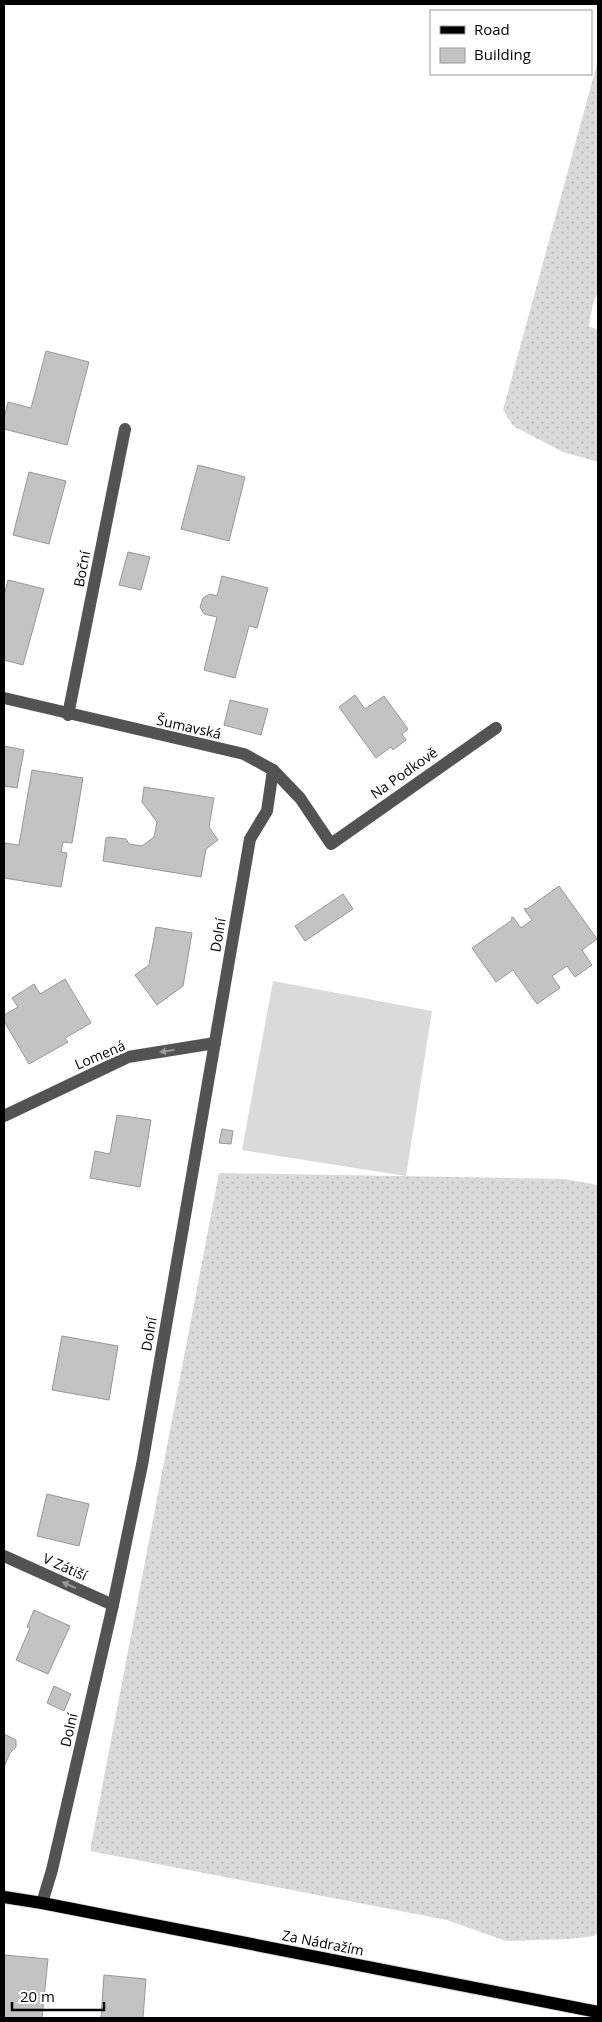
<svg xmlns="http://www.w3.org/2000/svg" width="602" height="2022" viewBox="0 0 602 2022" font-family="'Open Sans',sans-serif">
<defs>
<pattern id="grass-dots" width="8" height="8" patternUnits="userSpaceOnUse" patternTransform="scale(1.25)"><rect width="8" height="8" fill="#dadada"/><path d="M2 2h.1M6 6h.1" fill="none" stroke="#b9b9b9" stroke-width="1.8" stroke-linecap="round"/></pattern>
</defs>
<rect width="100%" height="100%" fill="#fff"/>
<!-- grass -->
<g fill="url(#grass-dots)">
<polygon points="598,60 598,292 593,303 589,326 598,330 598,462 563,452 513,426 503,410"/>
<polygon points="219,1173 564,1179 598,1185 598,1933 594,1936 569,1939 506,1941 447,1920 90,1851"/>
</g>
<!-- garden -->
<polygon fill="#dadada" points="273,981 432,1011 406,1176 242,1150"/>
<!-- building -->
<g fill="#c3c3c3" stroke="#979797">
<polygon points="46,351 89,362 67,445 4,429 4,418 8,402 31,408"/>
<polygon points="198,465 245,477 229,541 181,529"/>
<polygon points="29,472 66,481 49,544 13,535"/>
<polygon points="128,552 150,557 141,590 119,585"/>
<polygon points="222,576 268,588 257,628 249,626 235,678 204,670 217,617 204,614 200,607 203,598 210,594 217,596"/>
<polygon points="8,580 44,589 23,665 4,660 4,596"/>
<polygon points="355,695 365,709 384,696 408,729 402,734 406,740 393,750 391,747 376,758 339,707"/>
<polygon points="230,700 268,709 261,735 224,725"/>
<polygon points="4,746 24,750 17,788 4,786"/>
<polygon points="32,770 83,778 72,843 63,842 61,852 67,853 61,887 4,878 4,843 19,845"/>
<polygon points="144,787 214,798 209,827 218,840 206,849 201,877 103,861 106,838 109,837 126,839 129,844 142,846 154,837 157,822 142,802"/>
<polygon points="559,886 597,939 582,950 592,965 575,977 567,966 552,976 560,988 537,1004 513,970 496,982 472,948 512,920 511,918 513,917 521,928 532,920 524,909 526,908 527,909"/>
<polygon points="343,894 353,909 305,941 295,926"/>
<polygon points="156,927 192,933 183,986 157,1005 135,975 149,965"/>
<polygon points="65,979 91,1023 65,1038 68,1042 29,1064 4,1021 4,1015 18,1007 12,998 34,984 40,994"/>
<polygon points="117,1115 151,1120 140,1187 90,1178 95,1151 110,1154"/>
<polygon points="222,1129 233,1131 231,1144 219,1143"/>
<polygon points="62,1336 118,1346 109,1400 52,1390"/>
<polygon points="47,1494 89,1504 79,1546 37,1536"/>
<polygon points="34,1610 70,1626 48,1674 16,1660 30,1628 27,1627"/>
<polygon points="54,1686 71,1694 64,1711 47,1703"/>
<polygon points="4,1734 16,1740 16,1747 10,1753 4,1767"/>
<polygon points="4,1955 48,1959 42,2018 4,2018"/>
<polygon points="104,1975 146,1979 143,2018 101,2018"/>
</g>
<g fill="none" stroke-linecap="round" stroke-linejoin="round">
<!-- major casing -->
<g stroke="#dbdbdb" stroke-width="14">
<polyline id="major" points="4,1897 42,1903 598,2012"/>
</g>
<!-- minor -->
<g stroke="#535353" stroke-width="12">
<polyline points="4,698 244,754 273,770 300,798 331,844 496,728"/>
<polyline points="68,715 125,429"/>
<polyline points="4,1116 128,1057 215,1043"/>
<polyline points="4,1556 113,1605"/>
<polyline points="42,1903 52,1870 113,1605 142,1465 250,839 267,811 273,770"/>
</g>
<!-- major -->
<use href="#major" stroke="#000" stroke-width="12"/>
</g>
<!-- one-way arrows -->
<defs><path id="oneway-solid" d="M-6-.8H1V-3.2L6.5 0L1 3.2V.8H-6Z" transform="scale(1.25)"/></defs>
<g fill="#989898">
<use href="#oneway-solid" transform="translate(167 1051) rotate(171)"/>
<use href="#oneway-solid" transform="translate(69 1585) rotate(-156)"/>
</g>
<g text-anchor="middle" stroke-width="5" stroke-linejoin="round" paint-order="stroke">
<!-- street labels -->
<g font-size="14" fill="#000" stroke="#fff">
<text transform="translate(82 569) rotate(-79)" y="5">Boční</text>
<text transform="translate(189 727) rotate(13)" y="5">Šumavská</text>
<text transform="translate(404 773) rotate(-35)" y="5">Na Podkově</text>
<text transform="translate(218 935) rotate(-80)" y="5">Dolní</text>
<text transform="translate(100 1055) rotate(-23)" y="5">Lomená</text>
<text transform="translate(149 1334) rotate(-80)" y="5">Dolní</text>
<text transform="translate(65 1567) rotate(24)" y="5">V Zátiší</text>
<text transform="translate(69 1730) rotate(-77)" y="5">Dolní</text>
<text transform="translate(323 1943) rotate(11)" y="5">Za Nádražím</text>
</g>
</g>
<!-- border -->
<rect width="602" height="2022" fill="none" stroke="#000000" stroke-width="10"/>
<!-- legend -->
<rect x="430" y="10" width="162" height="65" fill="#ffffff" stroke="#999999"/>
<rect x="440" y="26" width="25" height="8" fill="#000000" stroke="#999999"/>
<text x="474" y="35" font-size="15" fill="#000000">Road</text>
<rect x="440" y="48" width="25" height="15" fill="#c3c3c3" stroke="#999999"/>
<text x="474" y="60" font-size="15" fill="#000000">Building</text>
<!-- scale -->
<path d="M12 2002v8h92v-8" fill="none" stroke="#000000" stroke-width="2.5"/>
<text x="20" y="2002" font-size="15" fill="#000000" stroke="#ffffff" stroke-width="4" paint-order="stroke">20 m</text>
</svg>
